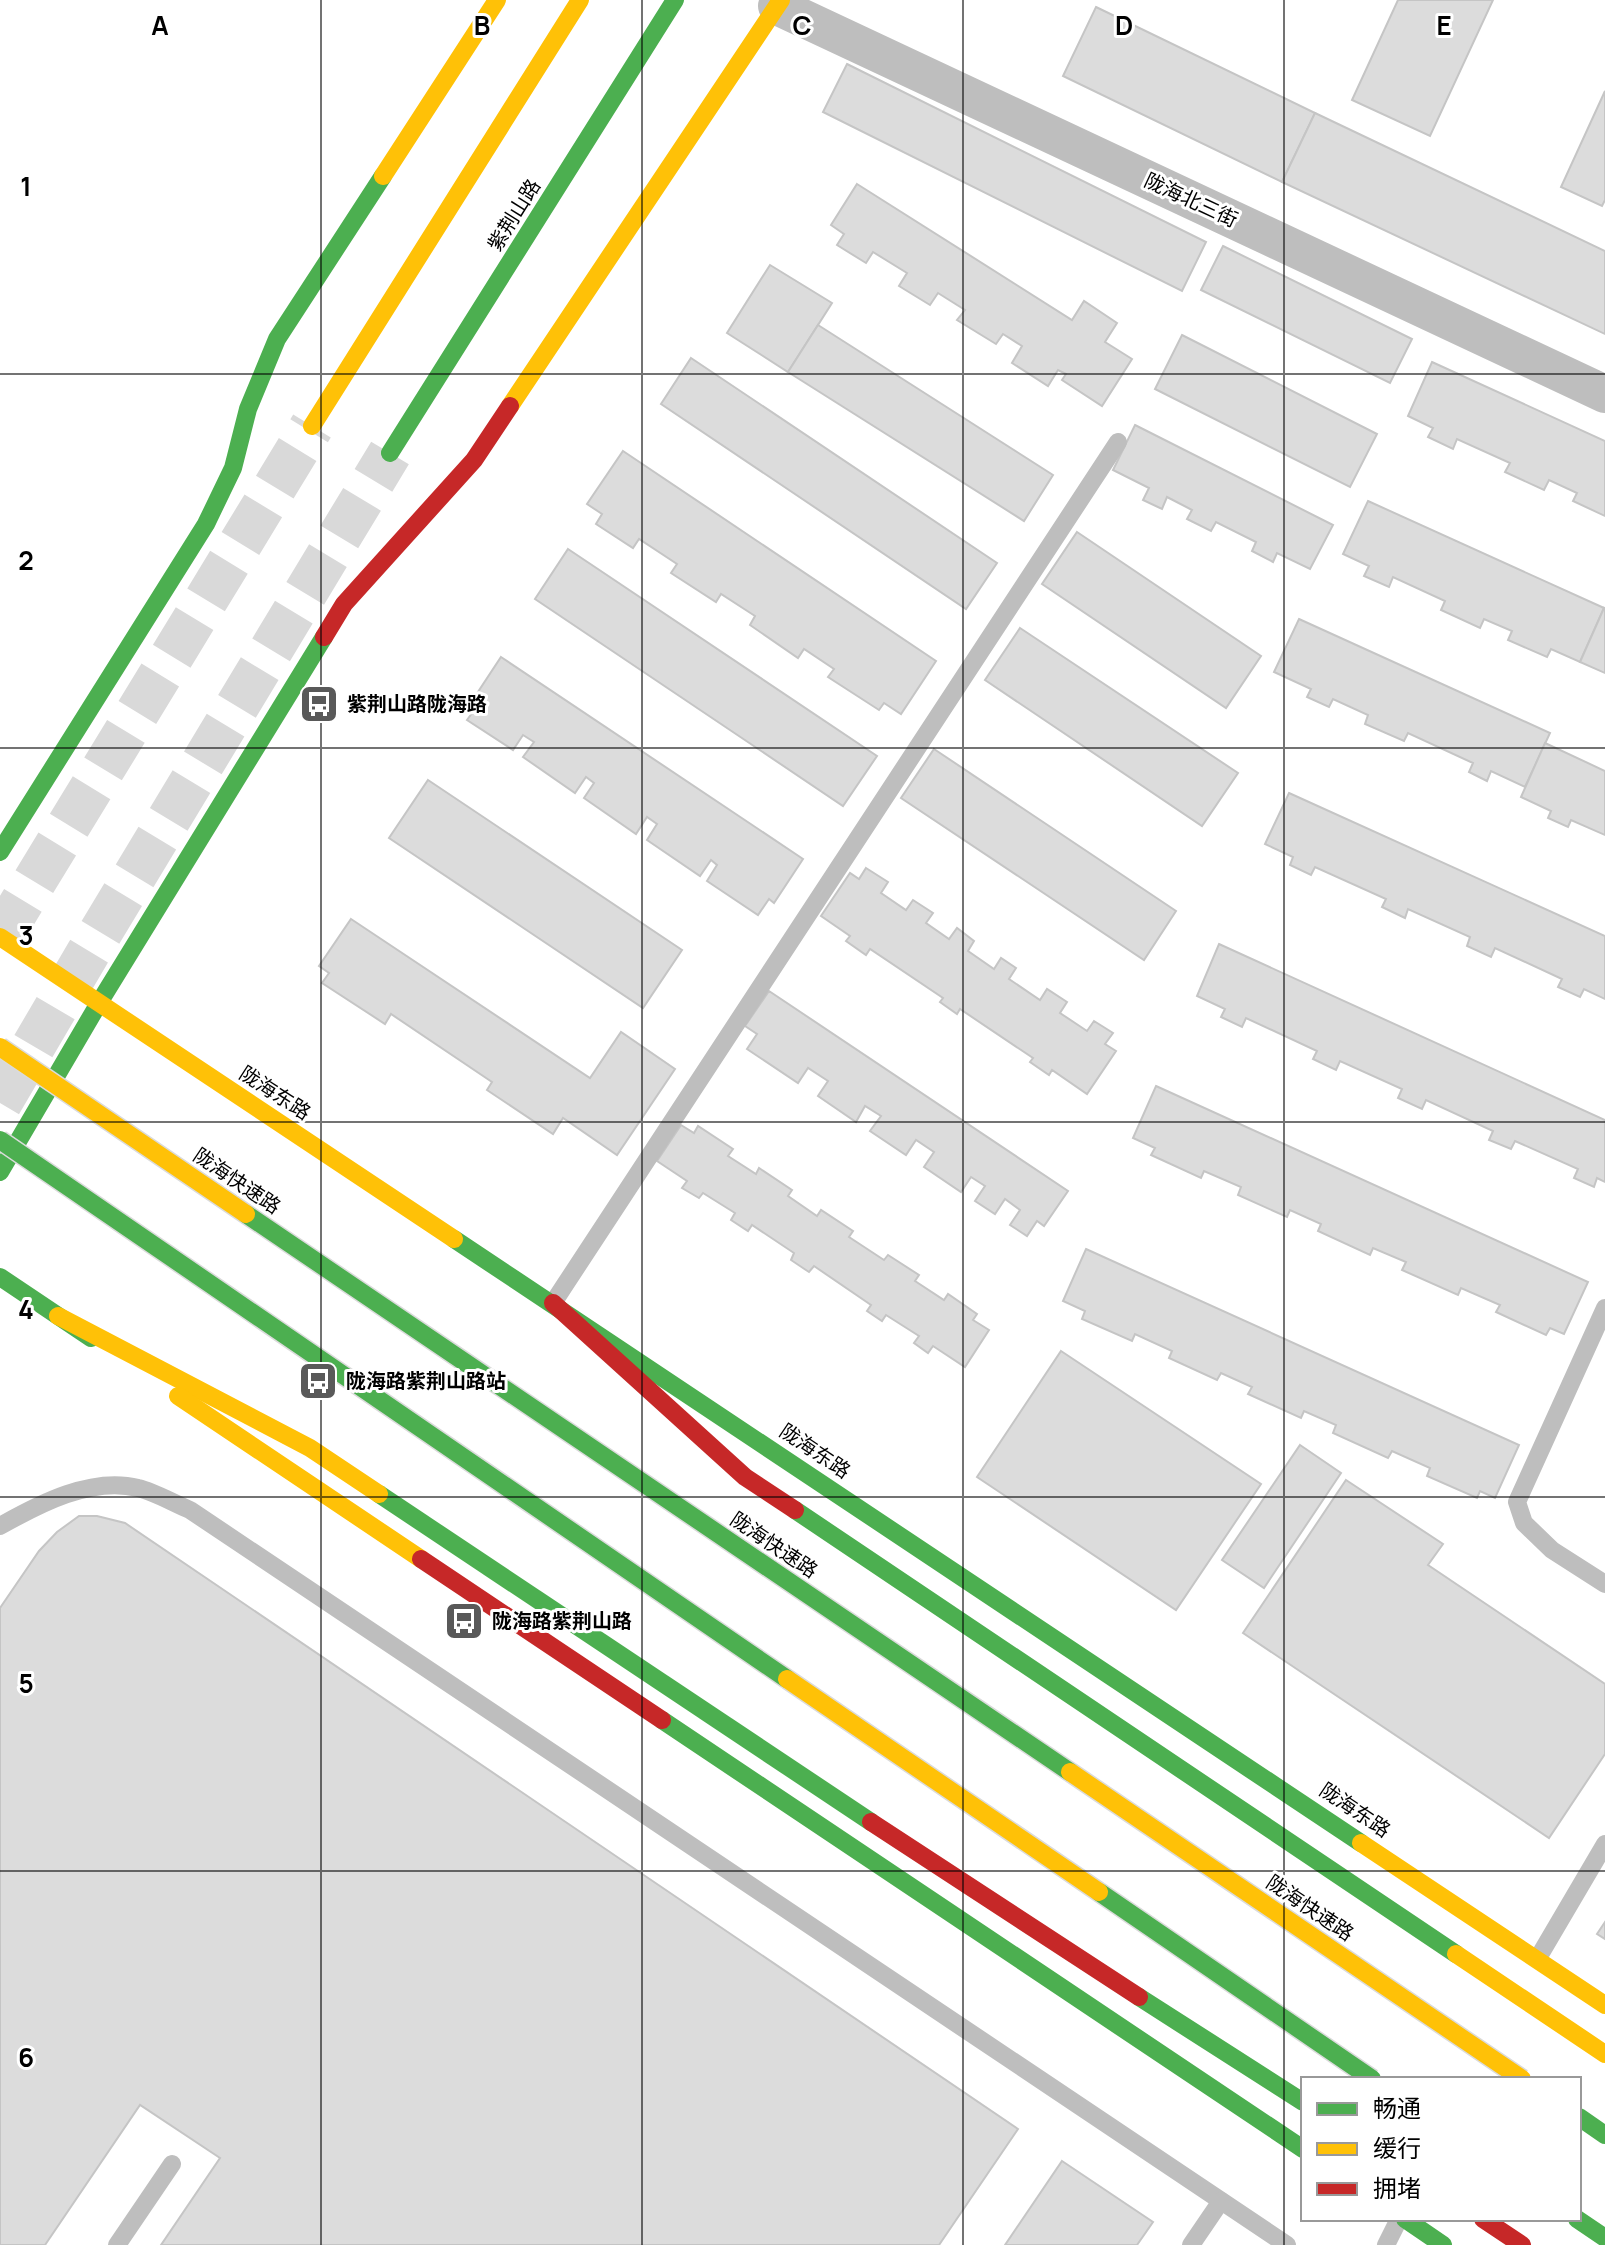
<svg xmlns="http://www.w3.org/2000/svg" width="1605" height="2245" viewBox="0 0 1605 2245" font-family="Manrope,'Noto Sans SC',sans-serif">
<rect width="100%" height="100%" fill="#fff"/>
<!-- building -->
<g fill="#dcdcdc" stroke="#c5c5c5" stroke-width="2">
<polygon points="1398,0 1493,0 1430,136 1352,100"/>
<polygon points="1096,7 1315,113 1282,182 1063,76"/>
<polygon points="847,64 1206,242 1182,291 823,112"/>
<polygon points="1605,91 1605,200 1602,206 1561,187"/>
<polygon points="1315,113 1605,251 1605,334 1282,182"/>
<polygon points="857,184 1072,320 1084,301 1117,323 1105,342 1132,359 1102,406 1062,380 1066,374 1058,370 1048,386 1012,363 1022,346 1003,334 996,344 957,320 965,310 938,293 930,305 899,286 907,273 873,252 866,263 837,245 844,234 831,225"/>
<polygon points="1223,246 1412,339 1390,383 1201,290"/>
<polygon points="770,265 832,303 788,372 727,333"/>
<polygon points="818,325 1053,475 1024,521 788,372"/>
<polygon points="1182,335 1377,434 1350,487 1155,389"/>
<polygon points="691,358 997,563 966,609 661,404"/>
<polygon points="1432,362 1605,441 1605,516 1573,501 1577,493 1549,480 1544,490 1505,472 1510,463 1457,439 1453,449 1428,437 1433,428 1408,416"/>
<polygon points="1135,425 1333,525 1310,569 1277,553 1273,562 1252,551 1256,542 1216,522 1211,531 1187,519 1192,510 1167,497 1162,509 1143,500 1149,488 1113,470"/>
<polygon points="623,451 936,661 901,714 884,703 879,710 828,677 834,669 804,649 798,658 750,625 755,616 721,594 716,602 671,573 677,564 639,539 633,548 596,524 602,514 587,504"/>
<polygon points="1368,501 1604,608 1580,662 1551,649 1547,657 1508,640 1512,631 1484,619 1480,628 1441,610 1445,601 1393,577 1389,587 1364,576 1369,566 1343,554"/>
<polygon points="1077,532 1261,656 1226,708 1042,584"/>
<polygon points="568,549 877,756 843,806 535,599"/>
<polygon points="1604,608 1605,609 1605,673 1580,662"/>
<polygon points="1299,619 1550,733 1525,787 1491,771 1487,781 1469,772 1473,763 1408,733 1404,741 1365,724 1368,715 1333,699 1329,707 1307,697 1311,689 1274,672"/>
<polygon points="1020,628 1238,773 1202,826 985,680"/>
<polygon points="501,657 803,859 774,903 769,899 758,915 707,881 717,865 711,860 700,876 647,840 657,824 647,817 636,834 584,798 594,783 586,777 575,793 523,757 534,742 523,735 513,750 467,720 478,705 472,701"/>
<polygon points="1545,743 1605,771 1605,835 1571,820 1568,827 1548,818 1551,811 1521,797"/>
<polygon points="934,749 1176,911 1144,960 901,798"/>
<polygon points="428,780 682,950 643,1008 389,838"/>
<polygon points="1289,793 1605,936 1605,999 1584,989 1580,997 1558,987 1562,979 1495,948 1491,957 1467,946 1470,937 1408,909 1405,918 1382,907 1386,899 1315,867 1311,875 1290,865 1293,857 1265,844"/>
<polygon points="866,868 888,882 881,893 906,910 913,900 933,913 926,923 949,939 957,928 974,941 968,951 994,969 1001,958 1016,968 1009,979 1040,1000 1047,989 1067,1002 1060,1013 1087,1031 1094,1021 1113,1033 1105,1044 1116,1051 1087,1094 1052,1070 1049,1075 1030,1062 1033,1058 960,1009 957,1014 940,1002 943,998 870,949 866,955 846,941 850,936 821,916 850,873 859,879"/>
<polygon points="351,919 590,1078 621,1032 675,1069 617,1155 563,1118 553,1134 487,1090 492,1082 391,1014 385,1024 322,983 329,973 319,966"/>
<polygon points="1219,944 1605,1120 1605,1182 1597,1178 1594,1187 1574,1178 1578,1169 1515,1141 1511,1149 1489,1140 1493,1131 1426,1100 1422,1109 1398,1098 1402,1089 1340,1061 1336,1070 1313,1059 1317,1051 1246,1018 1242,1027 1221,1017 1225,1009 1197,996"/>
<polygon points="769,991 1068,1191 1044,1226 1037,1221 1027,1236 1010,1225 1020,1210 1005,1199 995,1214 975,1201 985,1186 971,1177 961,1192 924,1167 934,1152 916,1140 906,1155 870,1131 881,1116 865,1106 856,1122 818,1096 828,1081 808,1068 798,1083 747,1049 757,1034 745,1026"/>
<polygon points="1156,1086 1588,1282 1564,1334 1550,1328 1546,1335 1496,1312 1500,1305 1461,1288 1458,1295 1402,1270 1406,1262 1373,1248 1370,1255 1318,1231 1321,1224 1290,1210 1287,1217 1238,1195 1241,1187 1204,1171 1201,1178 1151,1155 1155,1148 1133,1138"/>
<polygon points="681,1125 694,1133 698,1126 733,1149 728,1156 756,1174 759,1168 792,1190 788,1196 817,1216 821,1210 853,1231 849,1237 884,1260 888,1255 919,1275 915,1281 944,1300 948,1294 977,1314 973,1320 989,1330 965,1367 933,1346 928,1353 914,1343 919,1336 886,1315 882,1321 867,1311 871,1305 814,1266 809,1272 791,1260 794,1253 752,1225 748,1231 731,1220 735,1213 703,1193 699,1198 682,1188 687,1181 657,1161"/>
<polygon points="1086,1249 1519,1445 1495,1498 1480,1491 1477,1498 1427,1476 1430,1468 1392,1451 1388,1458 1333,1433 1336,1425 1304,1411 1301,1418 1248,1394 1252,1387 1221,1373 1217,1380 1169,1358 1172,1351 1135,1334 1132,1341 1082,1319 1085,1311 1063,1301"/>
<polygon points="1061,1351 1261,1484 1176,1610 977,1477"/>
<polygon points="1300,1445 1341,1473 1264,1588 1222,1560"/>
<polygon points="1346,1480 1443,1544 1428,1565 1605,1684 1605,1754 1549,1838 1243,1633"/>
<polygon points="79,1516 97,1516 125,1523 1018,2129 939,2245 161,2245 220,2158 140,2105 45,2245 0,2245 0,1608 39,1551 57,1532"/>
<polygon points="1605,1922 1605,1939 1597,1934"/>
<polygon points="1062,2161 1153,2222 1137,2245 1005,2245"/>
</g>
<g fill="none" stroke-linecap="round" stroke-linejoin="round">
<!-- primary-tunnel -->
<g stroke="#d9d9d9" stroke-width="44" stroke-dasharray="44 22" stroke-linecap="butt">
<polyline points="0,938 312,426"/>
<polyline points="0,1103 88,953 390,453"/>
</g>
<!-- lane -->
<g stroke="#bebebe" stroke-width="18">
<polyline points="553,1303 1118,442"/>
<polyline points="1605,1308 1517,1502 1524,1523 1552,1550 1605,1584"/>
<path d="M0 1526C39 1504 92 1476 138 1488 155 1492 173 1503 190 1510L1287 2245"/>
<polyline points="1538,1958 1605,1844"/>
<polyline points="117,2245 172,2164"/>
<polyline points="1191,2245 1221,2201"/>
<polyline points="1386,2245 1399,2219"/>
</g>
<!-- street -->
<polyline stroke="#bebebe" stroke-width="38" points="777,6 1605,394"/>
<!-- fast -->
<g stroke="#4caf50" stroke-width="18">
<polyline points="390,453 675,0"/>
<polyline points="0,852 206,524 233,468 248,409 277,339 383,176"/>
<polyline points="0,1172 99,1003 324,637"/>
<polyline points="454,1239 1361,1843"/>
<polyline points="0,1277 91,1338"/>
<polyline points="379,1494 871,1822"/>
<polyline points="795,1510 1456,1954"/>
<polyline points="662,1720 1303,2149"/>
<polyline points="1139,1997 1303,2102"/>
<polyline points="1579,2117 1605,2135"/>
<polyline points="1405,2219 1443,2245"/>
<polyline points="1577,2219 1605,2238"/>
</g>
<!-- slow -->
<g stroke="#ffc107" stroke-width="18">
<polyline points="383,176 497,0"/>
<polyline points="510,406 781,0"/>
<polyline points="312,426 580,0"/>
<polyline points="0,937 454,1239"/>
<polyline points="58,1316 310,1448 379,1494"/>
<polyline points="178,1396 421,1559"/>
<polyline points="1361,1843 1605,2005"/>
<polyline points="1456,1954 1605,2054"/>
</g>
<!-- jam -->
<g stroke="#c62828" stroke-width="18">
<polyline points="324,637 344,604 474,460 510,406"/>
<polyline points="553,1303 745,1477 795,1510"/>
<polyline points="421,1559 662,1720"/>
<polyline points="871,1822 1139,1997"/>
<polyline points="1483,2219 1522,2245"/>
</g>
<!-- fast-bridge casing -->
<g stroke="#dbdbdb" stroke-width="21" stroke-linecap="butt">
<g id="fast-bridge">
<polyline points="0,1140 787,1679"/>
<polyline points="246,1214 1070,1772"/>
<polyline points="1099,1892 1372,2079"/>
</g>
</g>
<!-- slow-bridge casing -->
<g stroke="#dbdbdb" stroke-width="21" stroke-linecap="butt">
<g id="slow-bridge">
<polyline points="0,1047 246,1214"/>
<polyline points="787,1679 1099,1892"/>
<polyline points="1070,1772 1522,2079"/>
</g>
</g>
<!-- fast-bridge -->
<use href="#fast-bridge" stroke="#4caf50" stroke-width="18"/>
<!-- slow-bridge -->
<use href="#slow-bridge" stroke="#ffc107" stroke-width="18"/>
</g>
<!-- grid -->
<path fill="none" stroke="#000" stroke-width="2" stroke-opacity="0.55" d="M321 0V2245M642 0V2245M963 0V2245M1284 0V2245M0 374H1605M0 748H1605M0 1122H1605M0 1497H1605M0 1871H1605"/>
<!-- icons -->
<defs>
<g id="bus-square" transform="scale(2)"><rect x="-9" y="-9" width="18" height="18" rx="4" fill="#595959" stroke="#fff"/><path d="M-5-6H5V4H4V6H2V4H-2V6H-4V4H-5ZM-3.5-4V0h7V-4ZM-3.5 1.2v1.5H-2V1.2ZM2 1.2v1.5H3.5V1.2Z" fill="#fff"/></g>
</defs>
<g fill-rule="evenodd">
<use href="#bus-square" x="319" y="704"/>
<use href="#bus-square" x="318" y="1381"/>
<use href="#bus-square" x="464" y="1621"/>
</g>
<g text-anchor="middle" stroke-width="6" stroke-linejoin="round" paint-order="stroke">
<!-- street labels -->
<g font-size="20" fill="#000" stroke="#fff">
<text transform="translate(1191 200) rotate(25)" y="7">陇海北三街</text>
<text transform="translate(514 215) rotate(-58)" y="7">紫荆山路</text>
<text transform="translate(275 1093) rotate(33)" y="7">陇海东路</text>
<text transform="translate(237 1181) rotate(34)" y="7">陇海快速路</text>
<text transform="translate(815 1451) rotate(34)" y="7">陇海东路</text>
<text transform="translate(774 1545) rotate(34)" y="7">陇海快速路</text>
<text transform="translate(1355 1810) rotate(34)" y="7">陇海东路</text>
<text transform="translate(1310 1908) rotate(34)" y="7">陇海快速路</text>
</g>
<!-- poi labels -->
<g font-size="20" font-weight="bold" fill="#000" stroke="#fff" text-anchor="start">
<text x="347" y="711">紫荆山路陇海路</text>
<text x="346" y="1388">陇海路紫荆山路站</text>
<text x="492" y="1628">陇海路紫荆山路</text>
</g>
</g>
<g font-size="26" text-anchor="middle" font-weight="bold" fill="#000" stroke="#fff" stroke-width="6" stroke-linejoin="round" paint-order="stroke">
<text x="160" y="35">A</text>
<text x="482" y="35">B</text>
<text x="802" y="35">C</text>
<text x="1124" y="35">D</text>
<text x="1444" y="35">E</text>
<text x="26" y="196">1</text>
<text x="26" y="570">2</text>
<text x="26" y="945">3</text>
<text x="26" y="1319">4</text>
<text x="26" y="1693">5</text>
<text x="26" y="2067">6</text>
</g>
<!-- legend -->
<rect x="1301" y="2077" width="280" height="144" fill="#ffffff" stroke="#999999" stroke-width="2"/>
<rect x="1317" y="2103" width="40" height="12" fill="#4caf50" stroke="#999999" stroke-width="2"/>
<text x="1373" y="2117" font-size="24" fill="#000000">畅通</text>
<rect x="1317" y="2143" width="40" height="12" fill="#ffc107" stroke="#999999" stroke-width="2"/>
<text x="1373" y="2157" font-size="24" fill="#000000">缓行</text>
<rect x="1317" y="2183" width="40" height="12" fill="#c62828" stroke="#999999" stroke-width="2"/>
<text x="1373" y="2197" font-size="24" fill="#000000">拥堵</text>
</svg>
